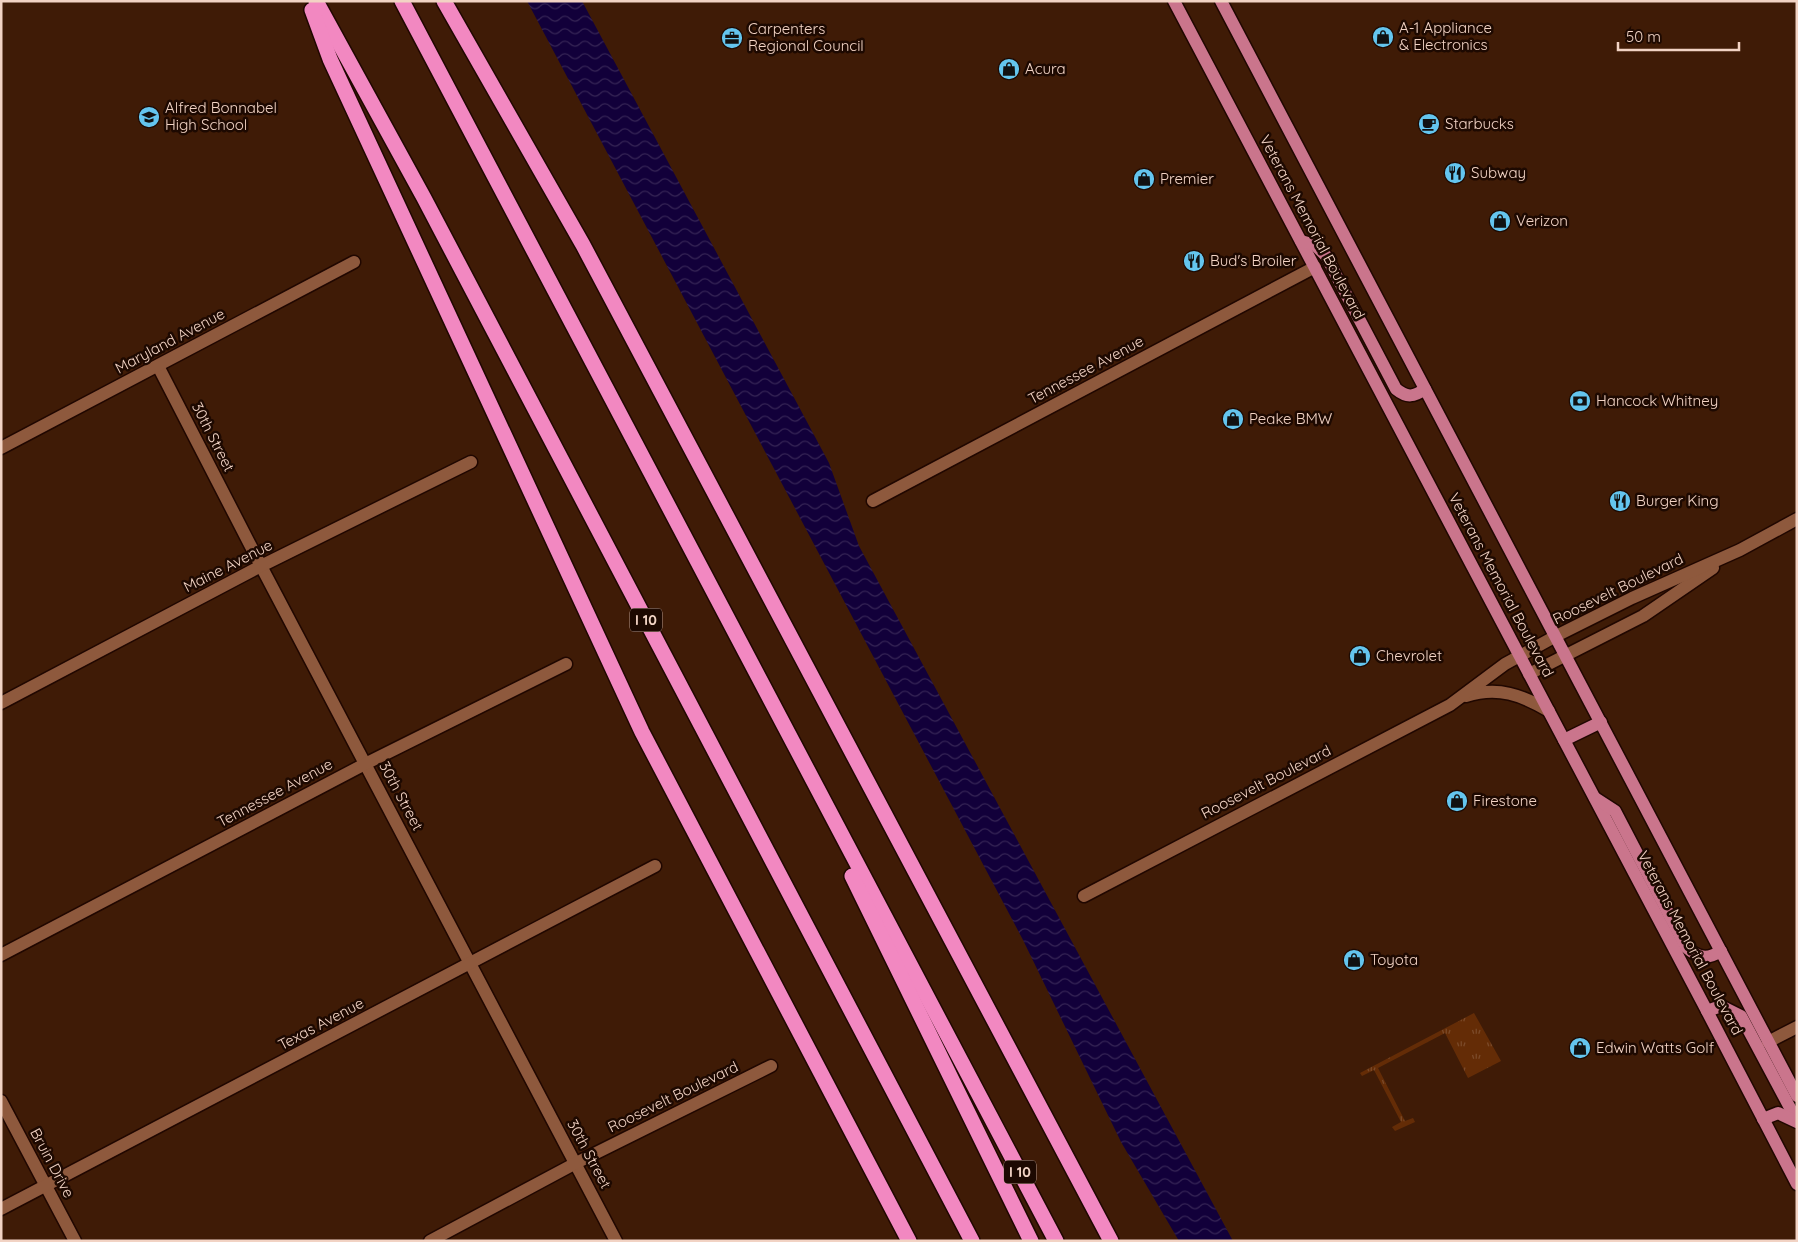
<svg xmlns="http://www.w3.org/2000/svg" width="1798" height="1242" viewBox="0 0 1798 1242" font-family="Quicksand,sans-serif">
<defs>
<pattern id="grass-tufts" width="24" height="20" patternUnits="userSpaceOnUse" patternTransform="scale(1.25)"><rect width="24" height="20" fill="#642c06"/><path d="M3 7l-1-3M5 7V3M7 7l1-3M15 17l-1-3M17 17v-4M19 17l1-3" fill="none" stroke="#7b4a29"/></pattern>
<pattern id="water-waves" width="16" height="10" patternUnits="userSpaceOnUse" patternTransform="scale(1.25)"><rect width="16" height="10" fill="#12003a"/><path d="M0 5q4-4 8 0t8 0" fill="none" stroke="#352455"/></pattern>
</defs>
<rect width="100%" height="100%" fill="#3f1b06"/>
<!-- grass -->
<polygon fill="url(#grass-tufts)" points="1474,1013 1501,1061 1468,1078 1445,1033 1378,1068 1405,1121 1413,1118 1415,1122 1395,1131 1392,1127 1401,1122 1374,1070 1362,1076 1360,1073"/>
<!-- water -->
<polygon fill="url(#water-waves)" points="527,1 582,1 829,463 859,546 1233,1241 1179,1241 1121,1142 1023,940"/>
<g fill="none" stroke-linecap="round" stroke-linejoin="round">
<!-- minor casing -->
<g stroke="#200700" stroke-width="15">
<g id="minor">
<polyline points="158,366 261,566 616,1241"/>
<polyline points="1,448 354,262"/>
<polyline points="873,501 1315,267"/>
<polyline points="1529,674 1643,616 1713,568"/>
<path d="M1466 696C1498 686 1522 695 1549 711"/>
<polyline points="1,703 261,566 471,462"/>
<polyline points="1084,896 1450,705 1505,664 1556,636 1632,598 1740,550 1797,519"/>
<polyline points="1,955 365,764 566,664"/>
<polyline points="1768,1042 1797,1027"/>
<polyline points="1,1101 75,1241"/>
<polyline points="1,1209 655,866"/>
<polyline points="430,1241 576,1163 771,1066"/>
</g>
</g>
<!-- major casing -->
<g stroke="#200700" stroke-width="15">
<g id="major">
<polyline points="1174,1 1707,1011 1797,1184"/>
<polyline points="1221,1 1797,1096"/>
<path d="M1301 241 1315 245 1326 256 1396 389C1407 398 1414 397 1425 389"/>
<polyline points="1564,740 1601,722"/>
<path d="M1595 798 1615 811 1686 947C1698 958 1707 960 1721 951"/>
<polyline points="1707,1011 1721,1006 1741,1016 1797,1121"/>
<polyline points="1763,1119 1778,1113 1797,1122"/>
</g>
</g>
<!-- highway casing -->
<g stroke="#200700" stroke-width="18">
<g id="highway">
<polyline points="316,1 424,198 972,1241"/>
<polyline points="402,1 1056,1241"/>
<polyline points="444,1 583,245 1111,1241"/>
<polyline points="312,10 330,59 642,732 909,1241"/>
<polyline points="852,876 1031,1241"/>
</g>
</g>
<!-- minor -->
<use href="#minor" stroke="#8e593d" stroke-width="12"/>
<!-- major -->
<use href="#major" stroke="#ca758c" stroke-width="12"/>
<!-- highway -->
<use href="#highway" stroke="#f288c1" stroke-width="15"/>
</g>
<!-- icons -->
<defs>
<g id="shop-disc" transform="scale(1.125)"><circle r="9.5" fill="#64c5ee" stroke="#1d0901"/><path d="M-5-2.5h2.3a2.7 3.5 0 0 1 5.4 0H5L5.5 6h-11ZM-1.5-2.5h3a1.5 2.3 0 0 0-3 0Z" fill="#111"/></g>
<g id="office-disc" transform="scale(1.125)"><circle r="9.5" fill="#64c5ee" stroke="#1d0901"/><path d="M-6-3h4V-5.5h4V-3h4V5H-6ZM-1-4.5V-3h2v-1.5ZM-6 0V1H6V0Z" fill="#111"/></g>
<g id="school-disc" transform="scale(1.125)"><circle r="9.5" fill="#64c5ee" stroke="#1d0901"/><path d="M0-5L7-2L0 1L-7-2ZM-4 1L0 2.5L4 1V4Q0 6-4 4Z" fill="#111"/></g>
<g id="cafe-disc" transform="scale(1.125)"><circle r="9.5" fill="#64c5ee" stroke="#1d0901"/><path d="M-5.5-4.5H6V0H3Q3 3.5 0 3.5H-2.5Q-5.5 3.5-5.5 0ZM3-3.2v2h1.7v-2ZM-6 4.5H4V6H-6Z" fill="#111"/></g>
<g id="restaurant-disc" transform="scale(1.125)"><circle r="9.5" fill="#64c5ee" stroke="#1d0901"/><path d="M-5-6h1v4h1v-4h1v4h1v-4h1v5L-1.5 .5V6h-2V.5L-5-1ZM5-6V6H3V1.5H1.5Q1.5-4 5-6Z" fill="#111"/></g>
<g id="bank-disc" transform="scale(1.125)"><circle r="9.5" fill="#64c5ee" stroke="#1d0901"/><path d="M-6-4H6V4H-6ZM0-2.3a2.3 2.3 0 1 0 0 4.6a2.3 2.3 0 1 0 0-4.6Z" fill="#111"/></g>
</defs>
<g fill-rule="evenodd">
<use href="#shop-disc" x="1383" y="37"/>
<use href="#office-disc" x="732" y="38"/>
<use href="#shop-disc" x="1009" y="69"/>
<use href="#school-disc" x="149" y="117"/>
<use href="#cafe-disc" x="1429" y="124"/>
<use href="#restaurant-disc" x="1455" y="173"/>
<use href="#shop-disc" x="1144" y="179"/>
<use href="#shop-disc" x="1500" y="221"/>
<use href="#restaurant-disc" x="1194" y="261"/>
<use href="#bank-disc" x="1580" y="401"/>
<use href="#shop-disc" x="1233" y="419"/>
<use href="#restaurant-disc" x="1620" y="501"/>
<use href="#shop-disc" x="1360" y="656"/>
<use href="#shop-disc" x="1457" y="801"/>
<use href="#shop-disc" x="1354" y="960"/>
<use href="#shop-disc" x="1580" y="1048"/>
</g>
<g text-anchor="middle" stroke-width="5" stroke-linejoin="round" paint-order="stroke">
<!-- shield labels -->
<g fill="#1d0901" stroke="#b2968a" stroke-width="1">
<rect x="630" y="608.5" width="32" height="23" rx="4"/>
<rect x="1004" y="1160.5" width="32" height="23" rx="4"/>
</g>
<g font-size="14" font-weight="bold" fill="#f2d3c4">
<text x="646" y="625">I 10</text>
<text x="1020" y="1177">I 10</text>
</g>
<!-- poi labels -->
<g font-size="15" fill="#f2d3c4" stroke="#1d0901" text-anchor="start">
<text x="1399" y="33">A-1 Appliance<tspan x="1399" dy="17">&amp; Electronics</tspan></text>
<text x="748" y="34">Carpenters<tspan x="748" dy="17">Regional Council</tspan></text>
<text x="1025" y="74">Acura</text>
<text x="165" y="113">Alfred Bonnabel<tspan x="165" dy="17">High School</tspan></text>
<text x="1445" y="129">Starbucks</text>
<text x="1471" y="178">Subway</text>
<text x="1160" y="184">Premier</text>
<text x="1516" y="226">Verizon</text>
<text x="1210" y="266">Bud's Broiler</text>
<text x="1596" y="406">Hancock Whitney</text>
<text x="1249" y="424">Peake BMW</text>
<text x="1636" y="506">Burger King</text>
<text x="1376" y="661">Chevrolet</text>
<text x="1473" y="806">Firestone</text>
<text x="1370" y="965">Toyota</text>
<text x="1596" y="1053">Edwin Watts Golf</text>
</g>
<!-- street labels -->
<g font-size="15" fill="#f2d3c4" stroke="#1d0901">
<text transform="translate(1312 227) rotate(62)" y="5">Veterans Memorial Boulevard</text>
<text transform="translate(170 341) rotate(-28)" y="5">Maryland Avenue</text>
<text transform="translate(1086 370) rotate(-28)" y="5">Tennessee Avenue</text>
<text transform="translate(213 437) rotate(63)" y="5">30th Street</text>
<text transform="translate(228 566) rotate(-27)" y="5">Maine Avenue</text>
<text transform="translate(1501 585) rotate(62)" y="5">Veterans Memorial Boulevard</text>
<text transform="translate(1618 589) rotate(-26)" y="5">Roosevelt Boulevard</text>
<text transform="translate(1266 782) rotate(-27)" y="5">Roosevelt Boulevard</text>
<text transform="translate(275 793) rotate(-28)" y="5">Tennessee Avenue</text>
<text transform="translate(401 796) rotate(62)" y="5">30th Street</text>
<text transform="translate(1690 943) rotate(62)" y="5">Veterans Memorial Boulevard</text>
<text transform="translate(321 1024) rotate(-28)" y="5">Texas Avenue</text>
<text transform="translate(673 1097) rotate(-26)" y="5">Roosevelt Boulevard</text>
<text transform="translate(589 1154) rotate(62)" y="5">30th Street</text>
<text transform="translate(52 1163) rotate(62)" y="5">Bruin Drive</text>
</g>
</g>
<!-- border -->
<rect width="1798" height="1242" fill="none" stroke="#f2d3c4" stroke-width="5"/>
<!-- scale -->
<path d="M1618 42v8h121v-8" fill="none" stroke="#f2d3c4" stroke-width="2.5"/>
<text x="1626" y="42" font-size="15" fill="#f2d3c4" stroke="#1d0901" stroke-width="4" paint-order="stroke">50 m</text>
</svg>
